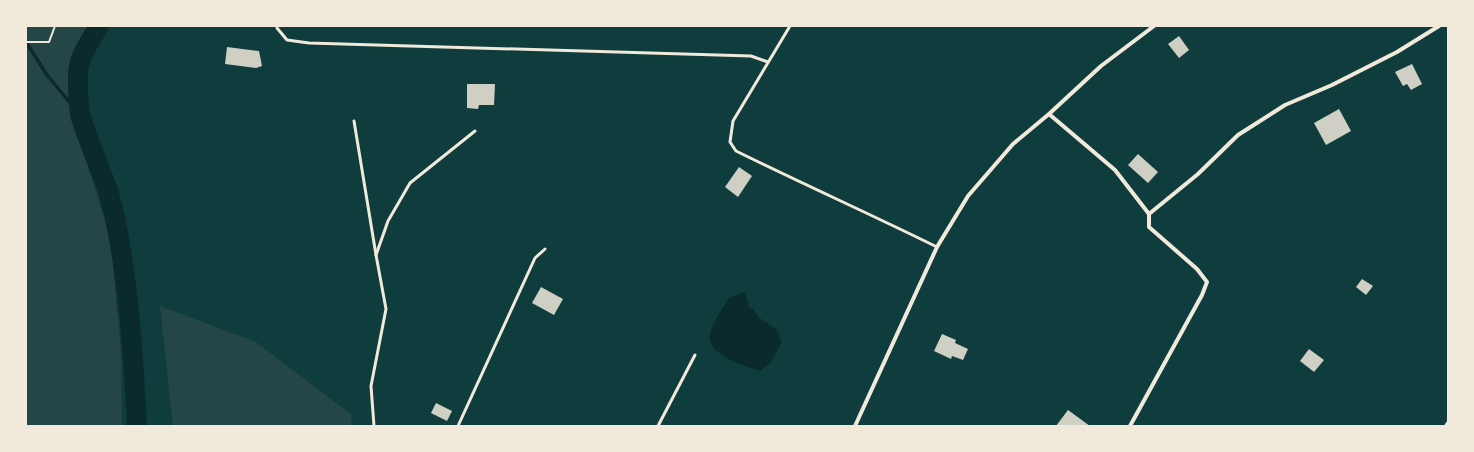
<svg xmlns="http://www.w3.org/2000/svg" width="1474" height="452" viewBox="0 0 1474 452" font-family="'Sofia Sans Condensed',sans-serif">
<rect width="100%" height="100%" fill="#0f3d3e"/>
<!-- green -->
<g fill="#244646">
<polygon points="26,26 92,26 77,50 69,81 71,112 111,240 121,353 122,426 26,426"/>
<polygon points="160,306 256,342 352,415 351,426 173,426"/>
</g>
<!-- water -->
<path fill="#0a2a2b" d="M745 292 749 308 754 309 758 317 777 330 782 342 771 362 760 371C744 365 701 354 711 330 715 319 723 308 729 298Z"/>
<g fill="none" stroke-linecap="round" stroke-linejoin="round">
<!-- stream -->
<polyline stroke="#0a2a2b" stroke-width="3.5" points="26,42 47,75 81,116"/>
<!-- river -->
<path stroke="#0a2a2b" stroke-width="20" d="M99 26C89 43 77 58 78 78 78 90 78 106 81 118 90 148 106 178 113 209 129 280 133 354 137 426"/>
</g>
<!-- building -->
<g fill="#cfcfc3">
<polygon points="1179,36 1189,50 1179,58 1168,44"/>
<polygon points="227,47 259,51 262,66 256,68 225,64"/>
<polygon points="1412,64 1422,84 1411,90 1407,84 1403,86 1395,72"/>
<polygon points="467,84 495,84 494,105 479,105 478,109 467,108"/>
<polygon points="1339,109 1351,131 1326,145 1314,123"/>
<polygon points="1138,154 1158,172 1148,183 1128,165"/>
<polygon points="739,167 752,176 738,197 725,187"/>
<polygon points="1362,279 1373,286 1366,295 1356,287"/>
<polygon points="541,287 563,299 554,315 532,303"/>
<polygon points="942,334 956,340 955,343 968,349 963,360 952,356 951,359 934,351"/>
<polygon points="1309,349 1324,360 1314,372 1300,361"/>
<polygon points="436,403 452,411 447,421 431,413"/>
<polygon points="1068,410 1090,426 1056,426"/>
</g>
<g fill="none" stroke-linecap="round" stroke-linejoin="round">
<!-- path -->
<polyline stroke="#f1e9da" stroke-width="2" points="26,42 49,42 55,26"/>
<!-- service -->
<g stroke="#f1e9da" stroke-width="3">
<path d="M790 26 733 121 730 142 736 151C803 184 870 214 937 247"/>
<polyline points="277,28 287,40 309,43 751,56 768,62"/>
<polyline points="354,121 376,255 386,309 371,386 374,426"/>
<polyline points="376,255 388,221 410,183 475,131"/>
<polyline points="458,426 535,258 545,249"/>
<polyline points="658,426 695,355"/>
</g>
<!-- minor -->
<g stroke="#f1e9da" stroke-width="4">
<polyline points="1049,114 1115,170 1149,214 1149,227 1197,269 1207,282 1202,295 1130,426"/>
<polyline points="1149,214 1198,174 1238,135 1285,105 1332,85 1397,52 1439,26"/>
<polyline points="855,426 937,247 968,196 1013,144 1049,114 1101,66 1154,26"/>
<polyline points="1446,426 1448,423"/>
</g>
</g>
<!-- border -->
<rect width="1474" height="452" fill="none" stroke="#f1e9da" stroke-width="54"/>
</svg>
